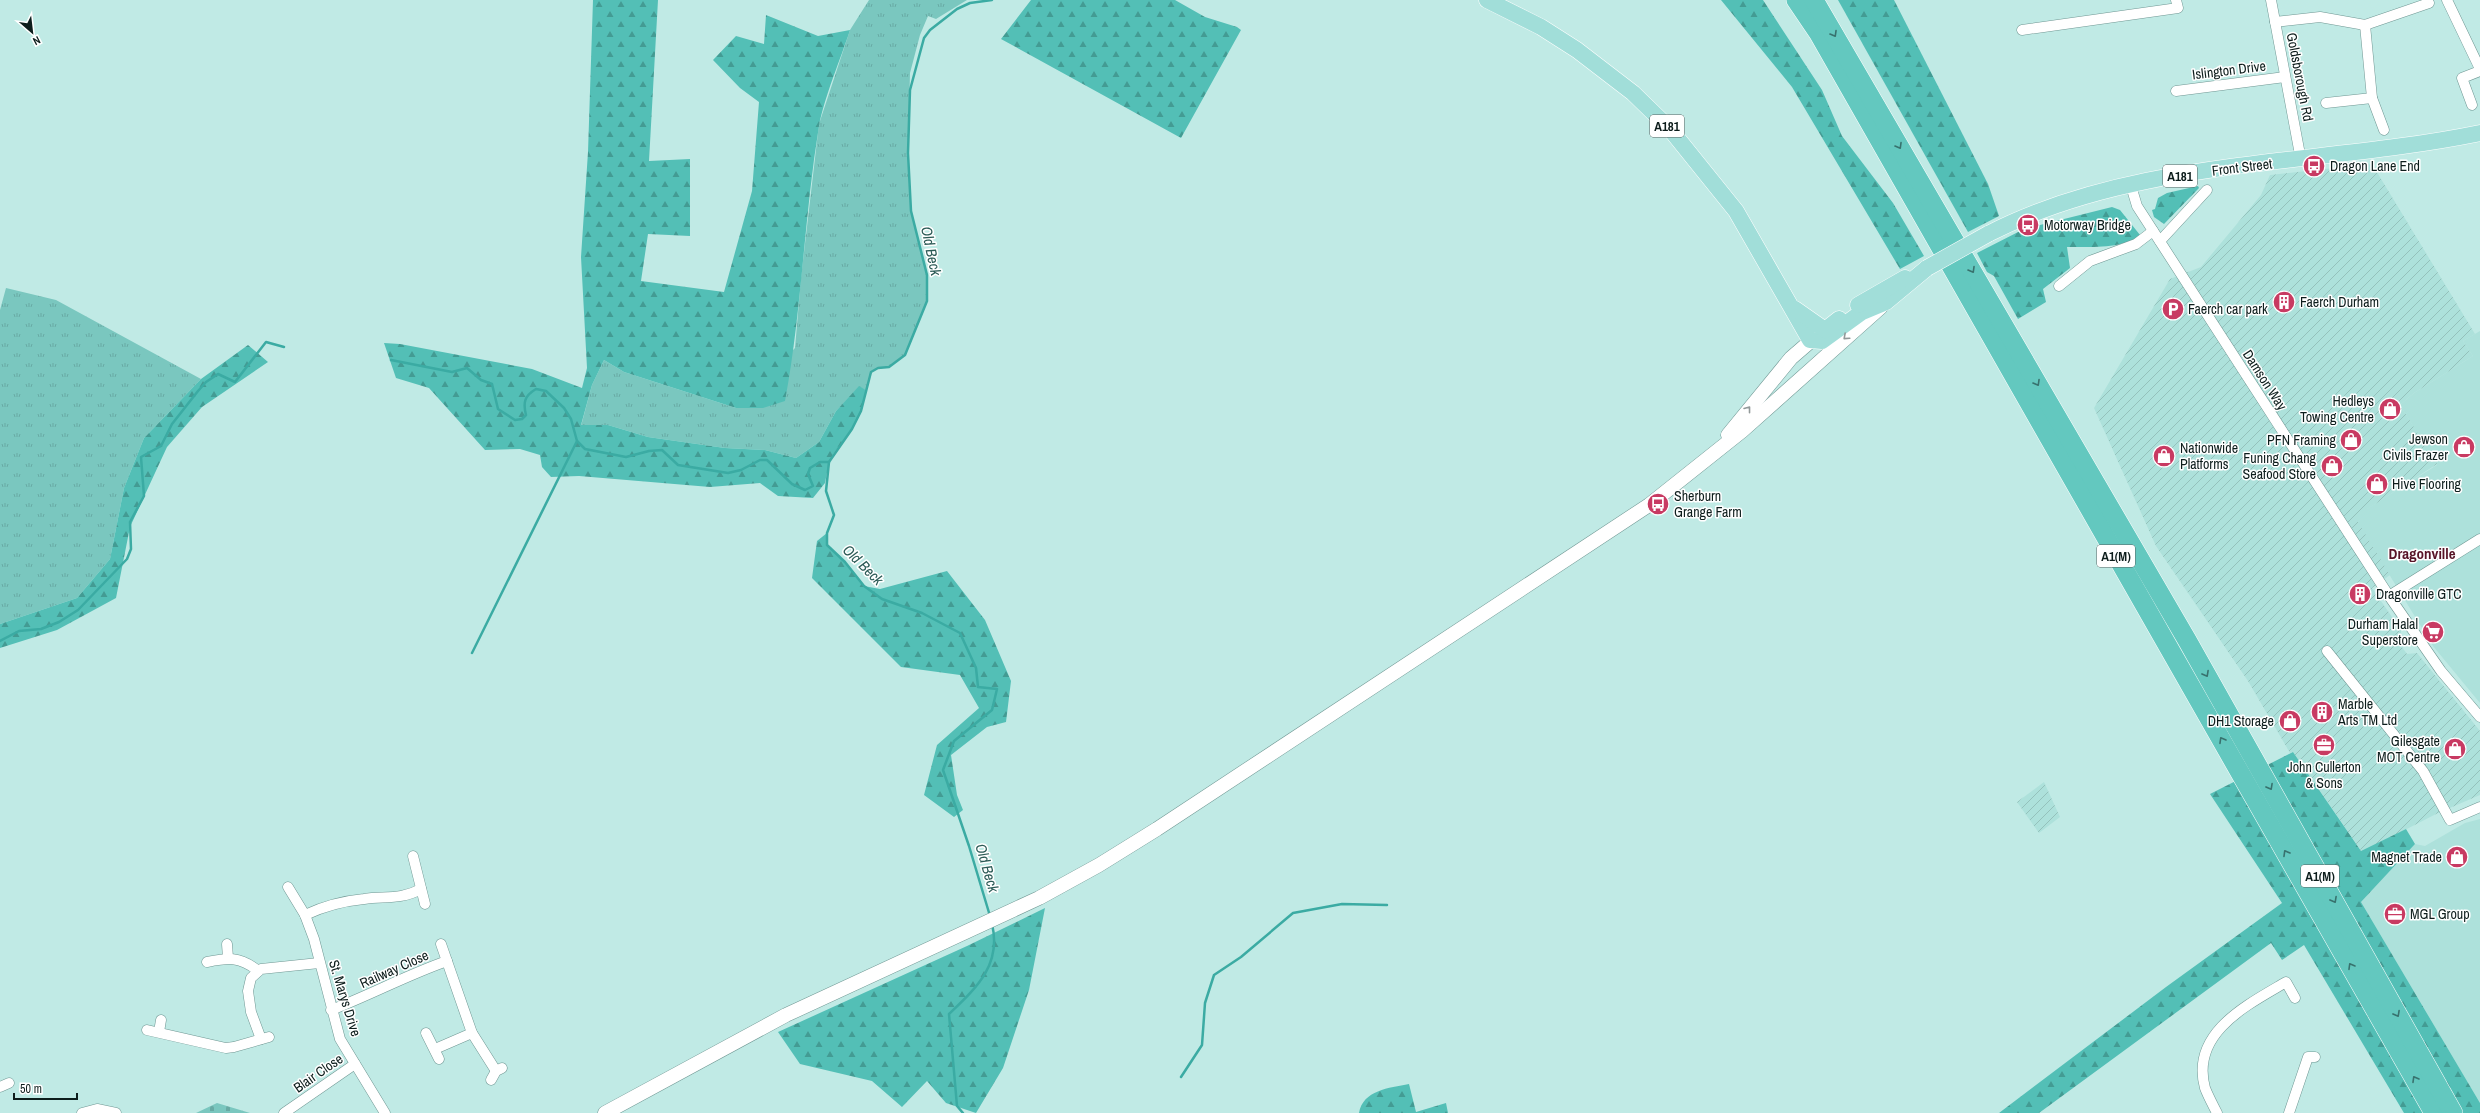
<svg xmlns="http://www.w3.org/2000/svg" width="2480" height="1113" viewBox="0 0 2480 1113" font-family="'Archivo Narrow',sans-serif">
<defs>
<pattern id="industrial-furrows" width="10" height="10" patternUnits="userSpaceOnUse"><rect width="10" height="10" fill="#ade1db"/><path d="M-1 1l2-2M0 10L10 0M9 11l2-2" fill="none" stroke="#94c1bb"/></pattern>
<pattern id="grass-tufts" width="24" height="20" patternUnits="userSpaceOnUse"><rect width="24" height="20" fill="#7ac7bf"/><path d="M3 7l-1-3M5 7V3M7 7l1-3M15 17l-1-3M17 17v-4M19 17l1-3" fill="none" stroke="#68aaa4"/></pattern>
<pattern id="forest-firs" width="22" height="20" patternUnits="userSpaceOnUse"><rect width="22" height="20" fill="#53bfb6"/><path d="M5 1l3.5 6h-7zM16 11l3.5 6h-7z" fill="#439b93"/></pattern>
<pattern id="cemetery-stones" width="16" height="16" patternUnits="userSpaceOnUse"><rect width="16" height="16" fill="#7ac7bf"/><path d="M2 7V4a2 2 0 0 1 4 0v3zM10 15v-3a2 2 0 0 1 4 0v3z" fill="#68aaa4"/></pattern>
</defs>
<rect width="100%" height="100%" fill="#c0eae5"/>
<!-- built -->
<g fill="#ade1db">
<polygon points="2480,331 2480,703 2433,646 2354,517 2437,465 2400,405 2414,393 2473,356 2463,341"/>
<polygon points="2480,819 2480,1103 2361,902 2415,844 2425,846 2465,823"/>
</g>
<!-- industrial -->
<g fill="url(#industrial-furrows)">
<polygon points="2372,164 2475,334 2463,341 2473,356 2414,393 2400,405 2437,464 2355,517 2390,575 2372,588 2401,630 2401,635 2397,640 2407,654 2417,653 2480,731 2480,795 2438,813 2362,852 2293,752 2290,753 2248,681 2156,546 2094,408 2170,279 2201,267 2261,195 2270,175"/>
<polygon points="2044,782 2060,817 2039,833 2017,802"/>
</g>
<!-- grass -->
<g fill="url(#grass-tufts)">
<polygon points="869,0 967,0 936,19 928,16 920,35 910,73 908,153 911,211 927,275 927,301 905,355 889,367 878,368 871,372 866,390 859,387 836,411 819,442 796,458 765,450 725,448 648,437 608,425 581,426 592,385 604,360 624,372 736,408 795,348 801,278 819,124 850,30"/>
<polygon points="6,288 56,300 201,379 144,438 124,488 110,559 77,598 0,624 0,310"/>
</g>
<!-- forest -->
<g fill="url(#forest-firs)">
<path d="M593 0H658L649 161 690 159V236L648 234 641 281 724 292 752 191 759 102 740 88 713 60 736 36 764 44 766 15 818 36 850 30C841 58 824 98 819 126 804 217 802 310 785 401L763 408H736L624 372 604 360 592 385 581 425H608L648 437 725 448 765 450 796 458 819 442 836 411 859 386 866 390 861 411 852 429 834 453 829 462 825 483 813 498 778 496 760 483 710 487 579 476 551 477 542 467 540 455 520 449 485 450 429 388 396 378 384 343 400 344 532 369 582 388 587 368 581 257 588 152Z"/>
<polygon points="1031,0 1175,0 1205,17 1237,27 1241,30 1181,138 1001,39"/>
<polygon points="1721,0 1763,0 1822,90 1842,136 1893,203 1924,256 1900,269 1792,87"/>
<polygon points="1838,0 1894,0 1988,184 1999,216 1968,232"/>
<polygon points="2198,186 2199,188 2164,224 2154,217 2152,210 2155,209 2158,198 2167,193"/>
<path d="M2112 207 2120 210 2140 235C2126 249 2086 247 2067 247L2070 268 2043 289 2046 302 2018 319 1994 276 1987 272 1977 253 2024 229Z"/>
<polygon points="248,345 268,362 202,407 167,447 130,527 116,598 57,630 0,648 0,624 77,598 110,559 124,488 144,438 201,379"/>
<polygon points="827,533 827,545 845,562 864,586 880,589 947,571 985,620 1011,681 1006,722 987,727 951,755 957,795 963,810 954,817 924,795 937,745 979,708 960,675 901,667 812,578 817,541"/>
<polygon points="2293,752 2361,851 2406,829 2415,844 2361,902 2480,1103 2480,1113 2404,1113 2304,945 2282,960 2271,943 2039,1113 1999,1113 2166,987 2282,903 2210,794"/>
<polygon points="1045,908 1029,990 1003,1068 976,1113 946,1103 927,1081 902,1107 872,1081 800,1064 778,1032 967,946"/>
<path d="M1409 1084 1416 1112 1446 1103 1448 1113H1359C1363 1090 1389 1088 1409 1084Z"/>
</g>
<!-- cemetery -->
<polygon fill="url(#cemetery-stones)" points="217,1103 250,1113 196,1113"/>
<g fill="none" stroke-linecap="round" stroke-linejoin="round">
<!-- stream -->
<g stroke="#3baba3" stroke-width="2.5">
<path d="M391 360 452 372 467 368 481 380 492 384 498 409 515 420 522 419 526 415C523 403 524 396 536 389L546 391 564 408 571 419 577 441 585 449 626 457 649 451 662 450 678 465 728 473 741 470 760 460H767L792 484 805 490 813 486 808 474 810 468 820 462H829"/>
<polyline points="0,641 19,631 41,629 59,622 78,610 127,559 131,549 130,522 144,496 141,457 161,446 172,424 198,391 206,382 218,374 235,382 266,342 284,347"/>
<polyline points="472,653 577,441"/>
<polyline points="990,916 969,846 943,770 954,741 992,710 997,689 978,687 976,668 960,633 922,613 882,599 864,586 845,562 827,545 827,533 834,515 826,491 829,462 852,429 861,411 871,372 878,368 889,367 905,355 927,301 927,275 911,211 908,153 910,90 924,38 930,30 957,9 970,3 992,0"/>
<polyline points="1181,1077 1202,1045 1205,1003 1214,975 1241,957 1293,913 1342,904 1387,905"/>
<path d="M963 1113 957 1106 949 1014C976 988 1002 965 992 924"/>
</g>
<!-- minor casing -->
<g stroke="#6f9793" stroke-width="11">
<g id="minor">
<polyline points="2271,0 2301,160"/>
<polyline points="2447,0 2480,69"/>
<polyline points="2275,22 2320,17 2365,25 2429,3"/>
<polyline points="2022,30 2178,8 2176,0"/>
<polyline points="2176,91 2285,77"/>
<polyline points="2372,98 2384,130"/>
<polyline points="2326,103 2372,98 2365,25"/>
<polyline points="2472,105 2462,78 2480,71"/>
<polyline points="2131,186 2137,206 2389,596 2441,671 2480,717"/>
<polyline points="2160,241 2207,190"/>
<polyline points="2059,286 2090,261 2136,244 2153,231"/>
<polyline points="2389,596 2480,539"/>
<polyline points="2327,651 2423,771 2450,820 2480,807"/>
<polyline points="413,856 425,904"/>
<polyline points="288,887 305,915 314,939 340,1039 385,1113"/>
<path d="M305 915C324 906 343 901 364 899 385 896 401 900 421 889"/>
<polyline points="227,944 228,958"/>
<polyline points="441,944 472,1033 496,1071"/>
<path d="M207 962C228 958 239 956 257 970"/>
<path d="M331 1010C370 995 407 975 447 961"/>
<polyline points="147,1030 226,1048 234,1047 269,1037"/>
<polyline points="159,1032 161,1020"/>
<polyline points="426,1033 439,1059"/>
<polyline points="261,1039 251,1012 248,991 251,978 261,969 319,963"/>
<polyline points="435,1049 472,1033"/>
<polyline points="491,1080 496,1071 502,1068"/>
<polyline points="0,1087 9,1083"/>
<polyline points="82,1113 97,1109 116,1113"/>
<polyline points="284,1113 355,1064"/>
<path d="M2217 1113C2213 1105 2208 1096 2205 1088 2190 1033 2247 1005 2286 982L2295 998"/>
<polyline points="2289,1113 2308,1057 2315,1057"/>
</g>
</g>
<!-- secondary casing -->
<g stroke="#6f9793" stroke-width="15">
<g id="secondary">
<polyline points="1728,435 1791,358 1820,333"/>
<polyline points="605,1113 786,1015 1039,898 1099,865 1157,829 1649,505 1742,431 1881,307"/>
</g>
</g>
<!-- primary casing -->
<g stroke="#fff" stroke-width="17">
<g id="primary">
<polyline points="1487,0 1541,27 1577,50 1633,93 1670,129 1736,211 1810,340 1822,341 1862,312 1886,302 1927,268"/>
<path d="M1988 234C2137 157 2319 166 2480 133"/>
<polyline points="1858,305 1905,278"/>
<polyline points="1795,309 1825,330 1839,319"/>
</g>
</g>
<!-- motorway casing -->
<g stroke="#fff" stroke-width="20">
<g id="motorway">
<polyline points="1796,0 1819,34 2434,1113"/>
<polyline points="1814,0 2187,640 2453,1113"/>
</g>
</g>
<!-- minor -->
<use href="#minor" stroke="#fff" stroke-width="10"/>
<!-- secondary -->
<use href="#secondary" stroke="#fff" stroke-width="14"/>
<!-- primary -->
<use href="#primary" stroke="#a1ded9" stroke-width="16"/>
<!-- motorway -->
<use href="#motorway" stroke="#63c8bf" stroke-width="19"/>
<!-- primary-bridge casing -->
<g stroke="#fff" stroke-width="17" stroke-linecap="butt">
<polyline id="primary-bridge" points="1927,268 1988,234"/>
</g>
<!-- primary-bridge -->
<use href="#primary-bridge" stroke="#a1ded9" stroke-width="16"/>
</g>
<!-- one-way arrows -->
<defs><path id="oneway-chevron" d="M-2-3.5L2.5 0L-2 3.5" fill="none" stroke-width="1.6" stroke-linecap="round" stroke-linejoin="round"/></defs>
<g stroke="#38726e">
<use href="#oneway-chevron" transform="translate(1834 34) rotate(60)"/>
<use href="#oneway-chevron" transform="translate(1899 146) rotate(60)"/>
<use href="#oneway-chevron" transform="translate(1972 270) rotate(60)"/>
<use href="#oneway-chevron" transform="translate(2037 383) rotate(60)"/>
<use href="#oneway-chevron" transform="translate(2206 674) rotate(61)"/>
<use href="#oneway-chevron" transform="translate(2222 740) rotate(-120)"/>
<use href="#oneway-chevron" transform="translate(2270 787) rotate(61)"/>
<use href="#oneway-chevron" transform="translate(2286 853) rotate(-120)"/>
<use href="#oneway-chevron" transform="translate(2334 900) rotate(61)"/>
<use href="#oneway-chevron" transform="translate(2351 966) rotate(-120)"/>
<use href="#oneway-chevron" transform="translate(2397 1014) rotate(61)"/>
<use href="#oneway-chevron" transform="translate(2415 1079) rotate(-120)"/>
</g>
<g stroke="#929999">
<use href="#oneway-chevron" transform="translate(1846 337) rotate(138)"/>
<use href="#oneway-chevron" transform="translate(1748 409) rotate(-52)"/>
</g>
<!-- icons -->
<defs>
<g id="bus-disc" transform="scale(1.15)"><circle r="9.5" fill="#c83a62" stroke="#fff"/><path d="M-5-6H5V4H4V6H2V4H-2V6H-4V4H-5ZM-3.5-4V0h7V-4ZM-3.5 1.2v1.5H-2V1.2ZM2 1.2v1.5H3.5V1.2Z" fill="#fff"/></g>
<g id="building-disc" transform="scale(1.15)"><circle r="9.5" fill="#c83a62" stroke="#fff"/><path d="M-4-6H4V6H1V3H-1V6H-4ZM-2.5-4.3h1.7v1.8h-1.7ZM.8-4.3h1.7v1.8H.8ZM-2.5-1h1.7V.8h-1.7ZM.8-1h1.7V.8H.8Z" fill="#fff"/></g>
<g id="parking-disc" transform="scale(1.15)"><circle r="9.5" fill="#c83a62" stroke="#fff"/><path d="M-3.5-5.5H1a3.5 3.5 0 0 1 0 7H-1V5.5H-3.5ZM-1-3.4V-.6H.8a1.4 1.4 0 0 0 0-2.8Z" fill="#fff"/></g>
<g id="shop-disc" transform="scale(1.15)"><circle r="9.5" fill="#c83a62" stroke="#fff"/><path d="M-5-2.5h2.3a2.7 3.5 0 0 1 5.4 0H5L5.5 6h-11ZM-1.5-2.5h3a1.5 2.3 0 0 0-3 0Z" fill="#fff"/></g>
<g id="supermarket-disc" transform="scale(1.15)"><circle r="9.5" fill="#c83a62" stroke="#fff"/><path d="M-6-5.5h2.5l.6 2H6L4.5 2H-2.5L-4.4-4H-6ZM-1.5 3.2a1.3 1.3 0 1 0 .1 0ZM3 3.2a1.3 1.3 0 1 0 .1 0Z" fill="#fff"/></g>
<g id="office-disc" transform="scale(1.15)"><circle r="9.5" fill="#c83a62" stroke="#fff"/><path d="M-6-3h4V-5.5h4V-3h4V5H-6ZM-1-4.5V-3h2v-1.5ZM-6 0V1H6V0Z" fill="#fff"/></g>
</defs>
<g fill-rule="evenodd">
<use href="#bus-disc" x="2314" y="166"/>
<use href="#bus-disc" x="2028" y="225"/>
<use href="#building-disc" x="2284" y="302"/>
<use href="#parking-disc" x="2173" y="309"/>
<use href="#shop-disc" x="2390" y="409"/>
<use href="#shop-disc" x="2351" y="440"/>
<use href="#shop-disc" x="2464" y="447"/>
<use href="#shop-disc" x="2164" y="456"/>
<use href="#shop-disc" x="2332" y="466"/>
<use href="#shop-disc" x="2377" y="484"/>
<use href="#bus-disc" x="1658" y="504"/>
<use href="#building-disc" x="2360" y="594"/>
<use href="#supermarket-disc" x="2433" y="632"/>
<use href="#building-disc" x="2322" y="712"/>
<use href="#shop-disc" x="2290" y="721"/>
<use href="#office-disc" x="2324" y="745"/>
<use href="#shop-disc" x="2455" y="749"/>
<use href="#shop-disc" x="2457" y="857"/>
<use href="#office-disc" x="2395" y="914"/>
</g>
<g text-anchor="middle" stroke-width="3" stroke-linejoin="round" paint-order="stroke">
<!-- shield labels -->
<g fill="#fff" stroke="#566160" stroke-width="1">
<rect x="1650" y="115" width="34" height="22" rx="3"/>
<rect x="2163" y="165" width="34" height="22" rx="3"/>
<rect x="2097" y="545" width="38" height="22" rx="3"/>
<rect x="2301" y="865" width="38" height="22" rx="3"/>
</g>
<g font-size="13" font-weight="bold" fill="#0d1d1c">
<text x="1667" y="131">A181</text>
<text x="2180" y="181">A181</text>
<text x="2116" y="561">A1(M)</text>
<text x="2320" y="881">A1(M)</text>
</g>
<!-- street labels -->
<g font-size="14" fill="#0d1d1c" stroke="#fff">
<text transform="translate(2229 70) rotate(-7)" y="5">Islington Drive</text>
<text transform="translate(2300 77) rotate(79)" y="5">Goldsborough Rd</text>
<text transform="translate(2242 167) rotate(-7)" y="5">Front Street</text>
<text transform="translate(2265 380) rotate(57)" y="5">Damson Way</text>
<text transform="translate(394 969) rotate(-24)" y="5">Railway Close</text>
<text transform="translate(345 998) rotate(73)" y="5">St. Marys Drive</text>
<text transform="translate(318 1073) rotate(-35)" y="5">Blair Close</text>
</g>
<!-- poi labels -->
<g font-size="14" fill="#0d1d1c" stroke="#fff" text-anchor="start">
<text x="2330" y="171">Dragon Lane End</text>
<text x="2044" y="230">Motorway Bridge</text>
<text x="2300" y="307">Faerch Durham</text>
<text x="2188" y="314">Faerch car park</text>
<text x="2374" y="406" text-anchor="end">Hedleys<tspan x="2374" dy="16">Towing Centre</tspan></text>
<text x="2448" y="444" text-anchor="end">Jewson<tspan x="2448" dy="16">Civils Frazer</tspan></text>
<text x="2336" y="445" text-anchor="end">PFN Framing</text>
<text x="2180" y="453">Nationwide<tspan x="2180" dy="16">Platforms</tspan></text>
<text x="2316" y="463" text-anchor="end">Funing Chang<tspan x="2316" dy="16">Seafood Store</tspan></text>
<text x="2392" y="489">Hive Flooring</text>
<text x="1674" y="501">Sherburn<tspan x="1674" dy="16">Grange Farm</tspan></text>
<text x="2376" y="599">Dragonville GTC</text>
<text x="2418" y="629" text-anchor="end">Durham Halal<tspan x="2418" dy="16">Superstore</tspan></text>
<text x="2338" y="709">Marble<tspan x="2338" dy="16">Arts TM Ltd</tspan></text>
<text x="2274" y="726" text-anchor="end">DH1 Storage</text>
<text x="2440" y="746" text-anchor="end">Gilesgate<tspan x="2440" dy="16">MOT Centre</tspan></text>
<text x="2324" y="772" text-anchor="middle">John Cullerton<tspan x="2324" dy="16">&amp; Sons</tspan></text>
<text x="2442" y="862" text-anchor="end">Magnet Trade</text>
<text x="2410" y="919">MGL Group</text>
</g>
<!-- water labels -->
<g font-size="15" font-style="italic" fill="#2c5b56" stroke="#fff">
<text transform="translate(931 251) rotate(78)" y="5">Old Beck</text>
<text transform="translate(863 565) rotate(45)" y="5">Old Beck</text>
<text transform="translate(987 868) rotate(74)" y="5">Old Beck</text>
</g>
<!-- neighbourhood labels -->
<g font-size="15" font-weight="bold" fill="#581427" stroke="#fff">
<text x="2422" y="559">Dragonville</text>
</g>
</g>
<!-- north arrow -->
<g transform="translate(32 32) rotate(152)" stroke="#ffffff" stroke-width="3" paint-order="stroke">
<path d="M0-3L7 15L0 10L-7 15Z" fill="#0d1d1c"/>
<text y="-6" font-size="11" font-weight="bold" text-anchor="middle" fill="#0d1d1c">N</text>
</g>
<!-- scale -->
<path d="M14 1093v6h63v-6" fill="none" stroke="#0d1d1c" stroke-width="2"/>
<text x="20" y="1093" font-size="12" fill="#0d1d1c" stroke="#ffffff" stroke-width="3" paint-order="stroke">50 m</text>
</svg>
